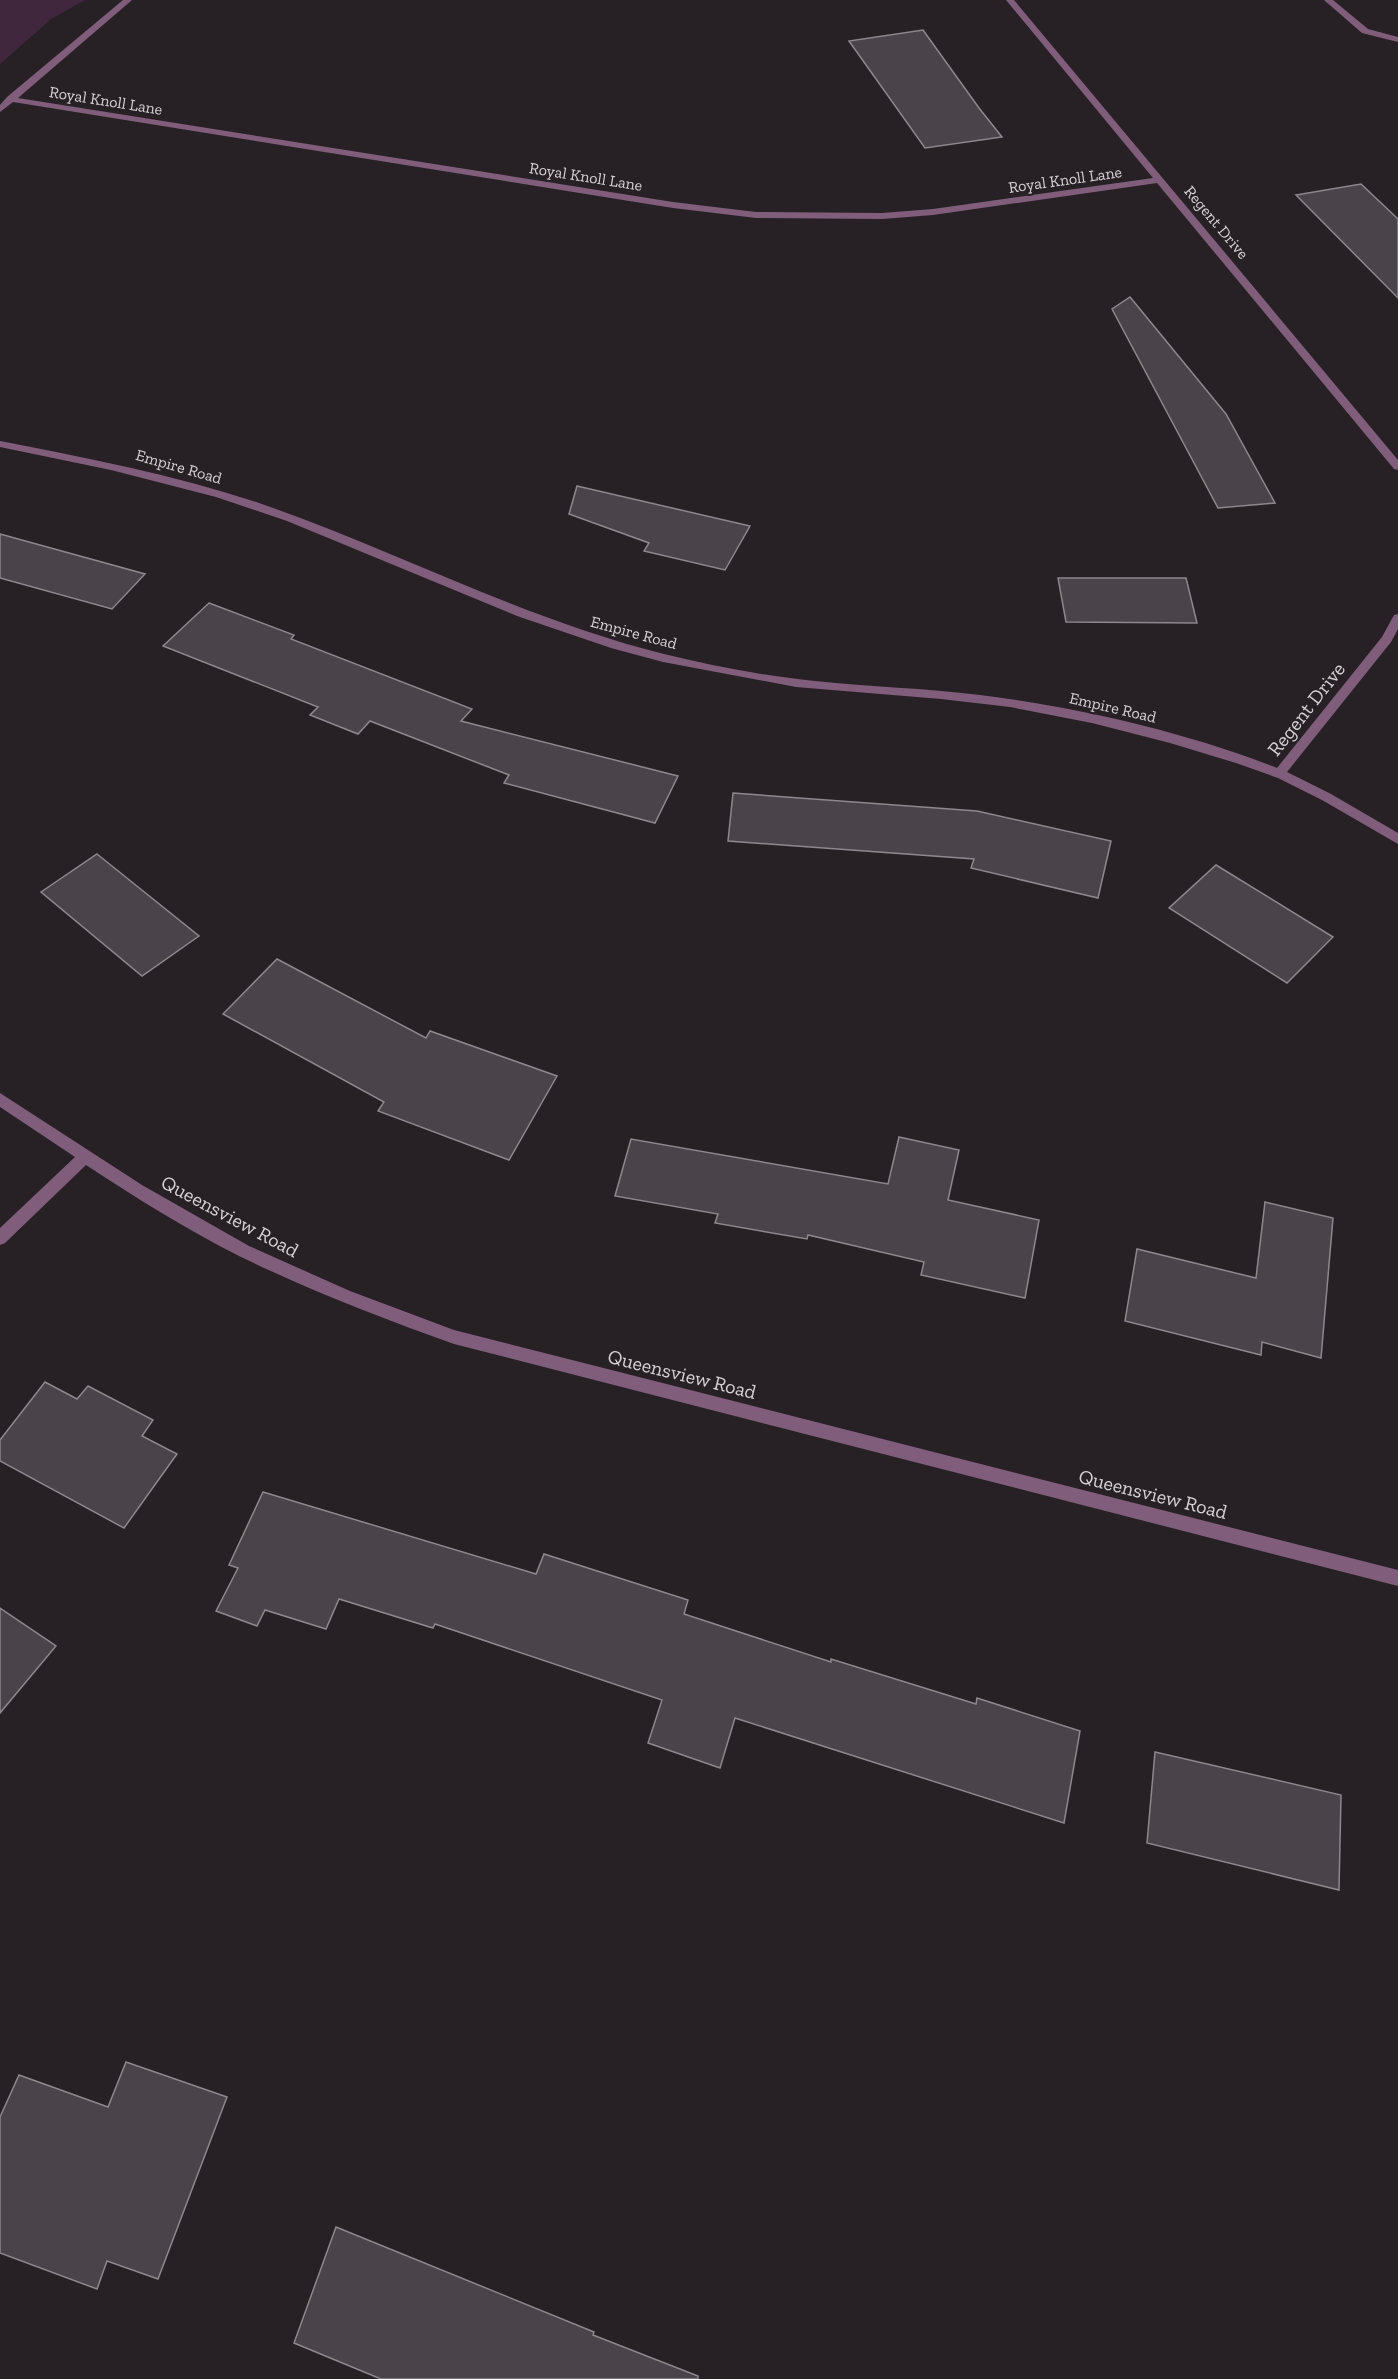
<svg xmlns="http://www.w3.org/2000/svg" width="1398" height="2379" viewBox="0 0 1398 2379" font-family="'Zilla Slab',serif">
<rect width="100%" height="100%" fill="#272126"/>
<!-- green -->
<polygon fill="#40273d" points="0,0 85,0 51,19 0,64"/>
<!-- building -->
<g fill="#4a4349" stroke="#8e878d" stroke-width="1.5">
<polygon points="923,30 979,108 1002,137 925,148 849,41"/>
<polygon points="1361,184 1398,219 1398,298 1296,195"/>
<polygon points="1130,297 1226,414 1275,503 1218,508 1112,309"/>
<polygon points="577,486 750,526 725,570 644,551 649,543 569,514"/>
<polygon points="0,534 145,574 112,609 0,578"/>
<polygon points="1058,578 1186,578 1197,623 1066,622"/>
<polygon points="209,603 294,635 291,639 472,709 461,721 678,776 655,823 504,783 509,775 370,721 358,734 310,715 318,707 163,646"/>
<polygon points="733,793 977,811 1111,841 1098,898 971,868 974,859 728,841"/>
<polygon points="97,854 199,936 142,976 41,892"/>
<polygon points="1216,865 1333,937 1287,983 1169,908"/>
<polygon points="277,959 426,1038 430,1031 557,1076 509,1160 378,1111 384,1102 223,1014"/>
<polygon points="899,1137 959,1150 948,1200 1039,1220 1025,1298 921,1275 924,1262 808,1235 807,1239 715,1223 718,1214 615,1196 631,1139 888,1184"/>
<polygon points="1265,1202 1333,1218 1321,1358 1262,1342 1261,1355 1125,1321 1137,1249 1256,1278"/>
<polygon points="45,1382 77,1399 88,1386 153,1420 142,1436 177,1454 124,1528 0,1461 0,1440"/>
<polygon points="263,1492 536,1574 544,1554 688,1600 684,1614 831,1662 831,1659 976,1704 977,1698 1080,1731 1064,1823 735,1718 720,1768 648,1743 662,1700 435,1624 433,1628 339,1599 326,1629 265,1610 257,1626 216,1611 238,1568 229,1565"/>
<polygon points="0,1608 56,1646 0,1713"/>
<polygon points="1155,1752 1341,1795 1339,1890 1147,1843"/>
<polygon points="126,2062 227,2097 158,2279 107,2261 97,2289 0,2253 0,2117 19,2075 108,2107"/>
<polygon points="336,2227 594,2332 593,2335 698,2376 698,2379 381,2379 294,2343"/>
</g>
<g fill="none" stroke-linecap="round" stroke-linejoin="round">
<!-- minor -->
<g fill="#805e7b" fill-rule="evenodd">
<polygon points="123,0 132,0 18,98 673,202 756,212 882,213 933,209 1153,178 1006,0 1014,0 1398,460 1398,470 1394,469 1157,183 933,215 882,219 756,218 673,208 13,102 0,112 0,105 7,97"/>
<polygon points="1324,0 1333,0 1368,29 1398,37 1398,42 1362,33"/>
<path d="M0 441C87 458 175 475 259 503 395 550 523 619 664 654 713 666 764 676 815 681 870 687 925 688 980 695 1077 707 1186 732 1277 768L1382 637 1394 615 1398 614V629L1391 642 1287 772 1331 794 1398 833V844L1322 800 1278 778 1236 763 1170 743 1092 723 1010 707 941 699 796 687 663 662 611 648 517 616 287 521 216 497 111 470 0 447Z"/>
<path d="M0 1093 142 1185 249 1246 350 1291 454 1330 1398 1570V1586L454 1344C381 1318 309 1290 239 1256 186 1229 136 1198 86 1165L5 1243 0 1245V1228L75 1157 0 1107Z"/>
</g>
</g>
<g text-anchor="middle" stroke-width="4.5" stroke-linejoin="round" paint-order="stroke">
<!-- far-street labels -->
<g font-size="16" fill="#d5d1d5" stroke="#272126">
<text transform="translate(106 100) rotate(9)" y="6">Royal Knoll Lane</text>
<text transform="translate(586 176) rotate(9)" y="6">Royal Knoll Lane</text>
<text transform="translate(1065 179) rotate(-8)" y="6">Royal Knoll Lane</text>
<text transform="translate(1217 222) rotate(50)" y="6">Regent Drive</text>
<text transform="translate(179 466) rotate(16)" y="6">Empire Road</text>
<text transform="translate(634 632) rotate(15)" y="6">Empire Road</text>
<text transform="translate(1113 707) rotate(13)" y="6">Empire Road</text>
</g>
<!-- street labels -->
<g font-size="20" fill="#d5d1d5" stroke="#272126">
<text transform="translate(1306 709) rotate(-52)" y="7">Regent Drive</text>
<text transform="translate(230 1216) rotate(28)" y="7">Queensview Road</text>
<text transform="translate(682 1374) rotate(14)" y="7">Queensview Road</text>
<text transform="translate(1153 1494) rotate(14)" y="7">Queensview Road</text>
</g>
</g>
</svg>
